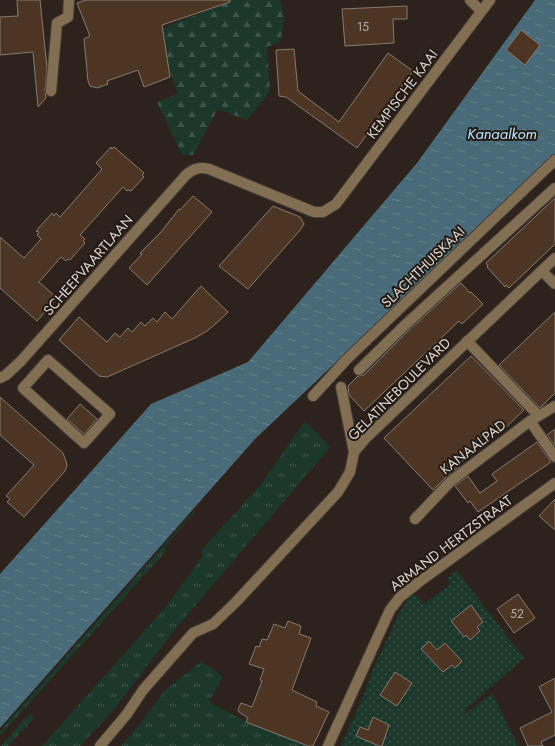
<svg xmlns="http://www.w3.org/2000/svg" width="555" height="746" viewBox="0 0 555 746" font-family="Jost,sans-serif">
<defs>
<pattern id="grass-tufts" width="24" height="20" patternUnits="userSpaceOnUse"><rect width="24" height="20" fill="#1c382b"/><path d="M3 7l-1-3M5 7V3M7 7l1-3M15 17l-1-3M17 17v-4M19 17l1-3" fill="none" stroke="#3c5449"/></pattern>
<pattern id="forest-firs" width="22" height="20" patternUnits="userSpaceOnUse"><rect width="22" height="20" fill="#1c382b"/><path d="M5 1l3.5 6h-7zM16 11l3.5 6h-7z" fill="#3c5449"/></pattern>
<pattern id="park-dots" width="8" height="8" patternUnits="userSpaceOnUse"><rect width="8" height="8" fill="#1c382b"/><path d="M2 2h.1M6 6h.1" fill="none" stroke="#3c5449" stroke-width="1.8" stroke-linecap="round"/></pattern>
<pattern id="water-ripples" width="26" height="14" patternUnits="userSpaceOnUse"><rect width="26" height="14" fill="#496a79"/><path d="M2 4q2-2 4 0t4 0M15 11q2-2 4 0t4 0" fill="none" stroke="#637f8b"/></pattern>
</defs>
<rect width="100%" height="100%" fill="#2d231c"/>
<!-- grass -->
<g fill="url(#grass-tufts)">
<polygon points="305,421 330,447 172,633 115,708 80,746 42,746 165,608 202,557 201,551 262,483"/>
<polygon points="195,510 194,513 164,548 166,551 0,736 0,731"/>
<polygon points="202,661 223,677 209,702 246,722 308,746 121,746 143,720 165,690"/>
<polygon points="30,713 34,718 8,746 1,746"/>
</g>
<!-- forest -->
<polygon fill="url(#forest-firs)" points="217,0 280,0 284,16 281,41 267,47 270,91 247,120 218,109 193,155 182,155 157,102 178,94 156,31 219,6"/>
<!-- park -->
<polygon fill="url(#park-dots)" points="457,571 524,658 466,709 464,715 492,693 518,746 341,746 362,700 372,672 399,614 408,599 415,594 424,604 451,584 447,579"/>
<!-- water -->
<polygon fill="url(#water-ripples)" points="535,0 555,0 555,155 255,439 0,728 0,574 151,404 248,362 417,163"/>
<!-- building -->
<g fill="#4d3523" stroke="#867a71">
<polygon points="17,0 40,0 47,68 45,90 46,98 38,107 33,52 0,55 0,17 18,16"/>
<polygon points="86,0 230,0 230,2 162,25 170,77 144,87 138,70 107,81 108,84 97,88 90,86 88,81 84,39 90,36 77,3"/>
<polygon points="407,6 407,19 393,19 394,43 345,46 342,9"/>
<polygon points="521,30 540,45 525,65 506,50"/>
<polygon points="294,49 298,91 339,122 388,53 413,71 357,148 286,97 279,96 276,50"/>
<polygon points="111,147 112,149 114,147 144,173 142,175 144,177 131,191 128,190 127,191 123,187 80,235 85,239 83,241 85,243 70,260 68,259 66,261 61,257 39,282 57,298 37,321 0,288 0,237 24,258 41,239 37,235 39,232 36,231 52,213 54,216 56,213 60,217 102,169 96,163"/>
<polygon points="193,196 212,212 147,285 129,268 142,254 140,253 161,232 179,209 180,210"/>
<polygon points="555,198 555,244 509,288 506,285 505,287 487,267 488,266 486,263"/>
<polygon points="273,206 300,217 304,224 301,229 248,289 219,266"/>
<polygon points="461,283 470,293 471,292 483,304 462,324 459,321 364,411 349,395 348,386 358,376 364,375 408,331"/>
<polygon points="201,286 228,312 221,319 207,331 195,338 107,377 99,376 59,340 79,317 107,342 115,333 120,337 128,328 132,332 141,322 145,326 153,318 157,322 165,312 172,319"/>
<polygon points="555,312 555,393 540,408 499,365"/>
<polygon points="471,356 524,410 501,432 494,424 473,444 477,448 459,464 460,466 447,476 433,490 384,438"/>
<polygon points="0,397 63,453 66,461 67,466 65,471 24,517 7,502 10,499 6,496 34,465 0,435"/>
<polygon points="80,404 97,419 84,434 67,419"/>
<polygon points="555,429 555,446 547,435"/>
<polygon points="537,442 551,462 478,512 470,501 468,503 455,486 468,476 480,493 497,481 492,474"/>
<polygon points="555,499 555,530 539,516"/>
<polygon points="518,594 535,618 514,633 497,609"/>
<polygon points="471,605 483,622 477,627 480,631 470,640 466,635 464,637 451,621"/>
<polygon points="288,621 301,626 299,634 311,638 292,690 317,702 316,706 329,712 313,746 308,746 246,722 248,718 239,712 238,709 241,703 252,707 262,681 260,680 264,669 249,664 256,646 259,647 262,639 267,640 274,624 285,628"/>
<polygon points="429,641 437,650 445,643 462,661 455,668 452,665 443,672 421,649"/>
<polygon points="395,672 412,683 397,706 380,695"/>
<polygon points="555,678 555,735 541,742 543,746 528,746 520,728 552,712 539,687"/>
<polygon points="373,717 389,725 382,746 379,746 356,736 360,727 368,730"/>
</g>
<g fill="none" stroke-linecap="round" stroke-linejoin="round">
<!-- minor casing -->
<g stroke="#494039" stroke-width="12">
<g id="minor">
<polyline points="470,0 481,11"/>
<polyline points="51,91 57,23 68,17 69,0"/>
<polyline points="542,271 555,284"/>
<polyline points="467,341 538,415"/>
<polygon points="48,360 110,414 84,443 23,388"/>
<polyline points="359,370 404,326 555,188"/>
<path d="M0 378 6 375 21 361 186 175C194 168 200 167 209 169L314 212H323L336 204 490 0"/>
<polyline points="341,387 354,452"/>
<polyline points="313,396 347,359 555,160"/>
<polyline points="530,421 555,457"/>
<polyline points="415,519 451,481 530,421 555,406"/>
<polyline points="100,746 127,714 143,690 193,633 213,624 236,602 338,492 350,472 354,452 365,439 555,258"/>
<polyline points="328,746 390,610 400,597 419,582 555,483"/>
</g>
</g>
<!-- minor -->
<use href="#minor" stroke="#826f53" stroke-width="10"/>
</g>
<g text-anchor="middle" stroke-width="4" stroke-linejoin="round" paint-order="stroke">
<!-- number labels -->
<g font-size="12" fill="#b8aea6">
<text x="363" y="31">15</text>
<text x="517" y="618">52</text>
</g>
<!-- street labels -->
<g font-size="14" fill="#dcd6d1" stroke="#231a13">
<text transform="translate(402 94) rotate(-53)" y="5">KEMPISCHE KAAI</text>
<text transform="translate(88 265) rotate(-49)" y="5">SCHEEPVAARTLAAN</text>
<text transform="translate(423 267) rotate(-44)" y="5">SLACHTHUISKAAI</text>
<text transform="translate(399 389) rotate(-45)" y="5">GELATINEBOULEVARD</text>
<text transform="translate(473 447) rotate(-38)" y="5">KANAALPAD</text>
<text transform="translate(451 543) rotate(-37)" y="5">ARMAND HERTZSTRAAT</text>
</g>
<!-- water labels -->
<g font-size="15" font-style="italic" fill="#b3e6fc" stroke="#231a13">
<text x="502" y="139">Kanaalkom</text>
</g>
</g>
</svg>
